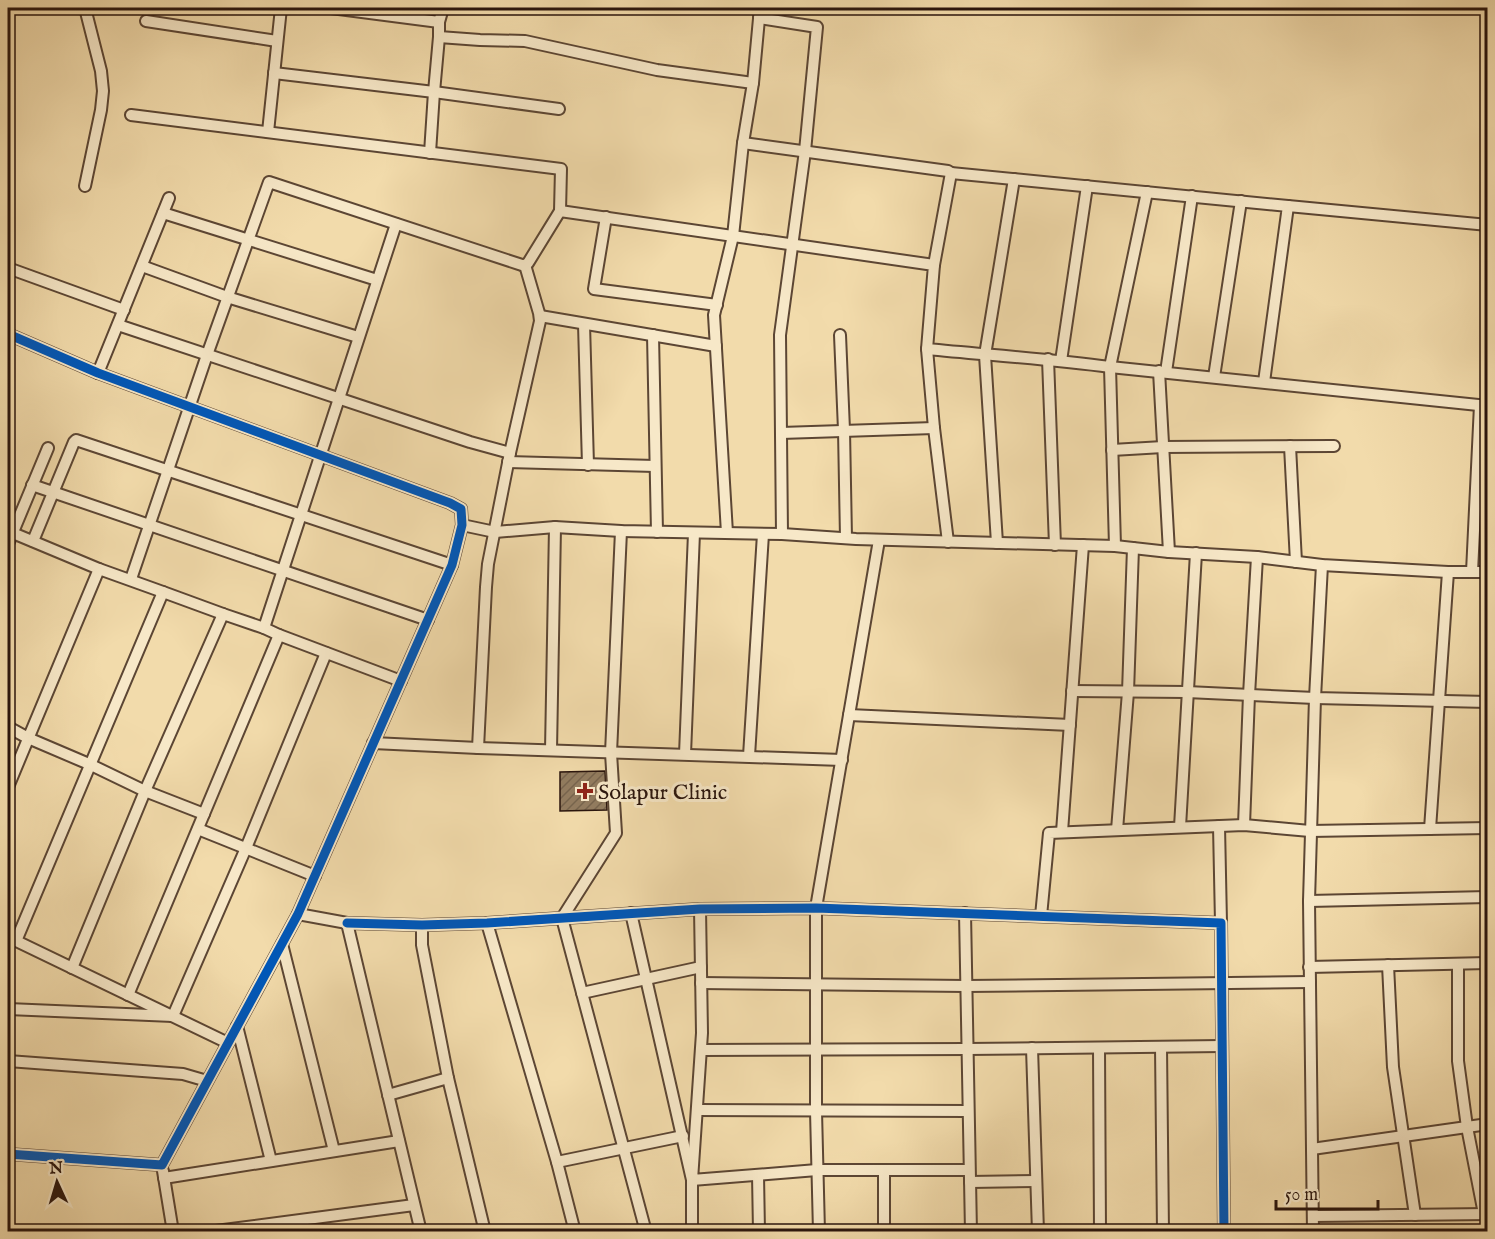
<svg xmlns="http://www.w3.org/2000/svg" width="1495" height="1239" viewBox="0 0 1495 1239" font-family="'IM FELL English',serif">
<defs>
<pattern id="building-hatch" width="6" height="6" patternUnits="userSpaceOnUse" patternTransform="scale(1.5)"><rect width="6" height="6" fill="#927c5f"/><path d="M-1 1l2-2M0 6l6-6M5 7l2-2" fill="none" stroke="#77644d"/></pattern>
</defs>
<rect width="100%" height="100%" fill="#f2dbab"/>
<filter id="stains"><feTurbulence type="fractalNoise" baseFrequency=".00333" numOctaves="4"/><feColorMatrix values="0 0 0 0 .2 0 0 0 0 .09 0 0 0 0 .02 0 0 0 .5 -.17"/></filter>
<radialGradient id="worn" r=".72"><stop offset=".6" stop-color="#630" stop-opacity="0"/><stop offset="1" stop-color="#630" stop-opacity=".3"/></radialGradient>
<!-- building -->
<polygon fill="url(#building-hatch)" stroke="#2a150d" stroke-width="1.5" points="605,771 607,810 560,811 560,772"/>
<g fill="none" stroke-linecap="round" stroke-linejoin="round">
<!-- minor casing -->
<g stroke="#5c4634" stroke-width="14">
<g id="minor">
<polyline points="85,8 101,71 103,91 101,110 85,186"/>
<polyline points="331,8 439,22 439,37 434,92 430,153"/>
<polyline points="759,18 817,27 805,151 780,335 782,534"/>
<polyline points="146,21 277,41"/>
<polyline points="439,22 443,8"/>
<polyline points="439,37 480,40 525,41 657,70 753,83"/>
<polyline points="274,73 434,92 559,109"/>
<polyline points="131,115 561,169 560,211 528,263 525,265"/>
<polyline points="268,132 281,8"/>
<polyline points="743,143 948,171 951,173 934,265"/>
<polyline points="951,173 1288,206 1264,382"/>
<polyline points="1288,206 1488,225"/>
<path d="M560 211 934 265 927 349C988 355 1049 359 1110 367L1488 406"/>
<polyline points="163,213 377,280"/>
<polyline points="606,217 594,289 717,305"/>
<polyline points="396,224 264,628 279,635 401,681"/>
<polyline points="142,266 227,297 358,337"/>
<polyline points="8,268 124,310"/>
<polyline points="540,316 716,346"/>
<polyline points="584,324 588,465"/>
<polyline points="118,325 470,442 510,453"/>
<polyline points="8,334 98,373 450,503 461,509 462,525 452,565 298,914 162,1165 8,1154"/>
<polyline points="653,335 657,532"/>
<polyline points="840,335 844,430 846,538"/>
<polyline points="927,349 934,428 948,542"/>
<polyline points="1048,359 1055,545"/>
<polyline points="1061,361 1087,186"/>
<polyline points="1166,372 1192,196"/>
<polyline points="98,373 169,198"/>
<polyline points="1214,377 1241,201"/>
<polyline points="781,433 934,428"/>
<polyline points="1290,446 1296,562"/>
<polyline points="1112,450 1163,447 1334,446"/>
<polyline points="508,462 655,466"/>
<polyline points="32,485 428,620"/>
<polyline points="462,525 495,532 555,527 621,531 782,534 856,539 1115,546 1110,367 1147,192"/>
<polyline points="8,531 99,569 163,592 16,941"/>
<polyline points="621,531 611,753 616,833 562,918 646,1232"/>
<polyline points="727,533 714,315 733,236 743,143 753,83 760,8"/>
<polyline points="33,541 74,442 76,440 452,565"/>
<polyline points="997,543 985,355 1014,179"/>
<polyline points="8,544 48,448"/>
<polyline points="1115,546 1169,552 1159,371"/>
<polyline points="1169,552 1257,557 1322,565 1448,572 1488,572"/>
<polyline points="1472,572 1480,405"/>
<polyline points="131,579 207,355 269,182 522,265 525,265"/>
<polyline points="163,592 223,614"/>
<polyline points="1072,691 1187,692 1315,698 1488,702"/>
<polyline points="849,715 1070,725"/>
<polyline points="8,727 28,738 89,764 145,791 204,814"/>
<polyline points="373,743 478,748 842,760"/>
<polyline points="478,748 486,587 488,564 510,453 540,321 539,313 525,265"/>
<polyline points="551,750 555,527"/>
<polyline points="685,754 694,533"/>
<polyline points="749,756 763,534"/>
<polyline points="8,787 99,569"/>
<polyline points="1244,825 1249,695 1257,557"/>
<polyline points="1219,826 1221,923"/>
<polyline points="1180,827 1196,553"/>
<polyline points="198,829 315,876"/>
<polyline points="1430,829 1448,572"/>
<polyline points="1117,830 1128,692 1133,548"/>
<polyline points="1062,832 1083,545"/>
<polyline points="1309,901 1488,897"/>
<polyline points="700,909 702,1033 692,1180 817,1170 969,1170"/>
<polyline points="631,913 692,1180 692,1232"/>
<polyline points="965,913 971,1232"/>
<polyline points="298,914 347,923 421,1232"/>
<polyline points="1041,916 1049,833 1244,825 1310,831 1488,828"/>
<polyline points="347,923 422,925 487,923 700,909 816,908 1221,923 1224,1232"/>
<polyline points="487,923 557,1162 575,1232"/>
<polyline points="422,925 422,945 448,1078 485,1232"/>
<polyline points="8,937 228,1043"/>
<polyline points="282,944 334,1151"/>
<polyline points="1458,964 1458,1061 1467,1127 1484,1214"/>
<polyline points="1388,965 1393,1067 1415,1215"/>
<polyline points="1309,967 1488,963"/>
<polyline points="72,968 145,791 223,614 264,628"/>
<polyline points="701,983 966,986 1310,982"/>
<polyline points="582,993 701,967"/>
<polyline points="128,995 279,635"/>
<polyline points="8,1009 173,1016 246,848 326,653"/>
<polyline points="237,1026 271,1161"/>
<polyline points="1161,1047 1163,1232"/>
<polyline points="1032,1048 1038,1232"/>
<polyline points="1099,1048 1100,1232"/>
<polyline points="701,1050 967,1049 1222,1046"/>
<polyline points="8,1061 183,1074 207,1081"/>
<polyline points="388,1095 448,1078"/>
<polyline points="697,1110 968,1111"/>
<polyline points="1312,1149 1488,1124"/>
<polyline points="557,1162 683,1136"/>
<polyline points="163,1171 173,1232"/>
<polyline points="758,1175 759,1232"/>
<polyline points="164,1178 399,1141"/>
<polyline points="970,1182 1036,1181"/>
<polyline points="1313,1216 1488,1214"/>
<polyline points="208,1232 414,1205"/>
<polyline points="819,1232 816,1111 816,908 879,540"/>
<polyline points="884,1232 884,1170"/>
<polyline points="1313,1232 1309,901 1315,698 1322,565"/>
</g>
</g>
<!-- minor -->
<use href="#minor" stroke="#f7e8c8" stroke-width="10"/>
<!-- cycleway casing -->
<g stroke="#f7e8c8" stroke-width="13">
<g id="cycleway">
<polyline points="8,334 98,373 450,503 461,509 462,525 452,565 298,914 162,1165 8,1154"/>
<polyline points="347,923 422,925 487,923 700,909 816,908 1221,923 1224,1232"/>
</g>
</g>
<!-- cycleway -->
<use href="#cycleway" stroke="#0057b8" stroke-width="9"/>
</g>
<!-- markers -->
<path fill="#8f2418" stroke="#f7e8c8" stroke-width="2" d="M582 782h6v6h6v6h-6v6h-6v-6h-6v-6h6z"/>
<g text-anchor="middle" stroke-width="6" stroke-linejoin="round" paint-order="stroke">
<!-- poi labels -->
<g font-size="22" fill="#2a150d" stroke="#f7e8c8" text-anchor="start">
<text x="598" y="799">Solapur Clinic</text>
</g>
</g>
<!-- margin -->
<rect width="1495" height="1239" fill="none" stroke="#f2dbab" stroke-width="30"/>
<rect x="9" y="9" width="1477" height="1221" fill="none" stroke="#2a150d" stroke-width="3"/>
<rect x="15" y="15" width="1465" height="1209" fill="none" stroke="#2a150d" stroke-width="1.5"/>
<!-- north arrow -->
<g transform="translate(57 1182) rotate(356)" stroke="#f7e8c8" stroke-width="4.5" paint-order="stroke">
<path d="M0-4.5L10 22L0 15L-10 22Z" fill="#2a150d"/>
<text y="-9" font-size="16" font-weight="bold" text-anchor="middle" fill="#2a150d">N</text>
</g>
<!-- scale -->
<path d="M1276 1200v9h102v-9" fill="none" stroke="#2a150d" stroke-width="3"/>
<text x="1285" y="1200" font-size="18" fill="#2a150d" stroke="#f7e8c8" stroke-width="4.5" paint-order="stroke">50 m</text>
<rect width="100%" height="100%" filter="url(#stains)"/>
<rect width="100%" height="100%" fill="url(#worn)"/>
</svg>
